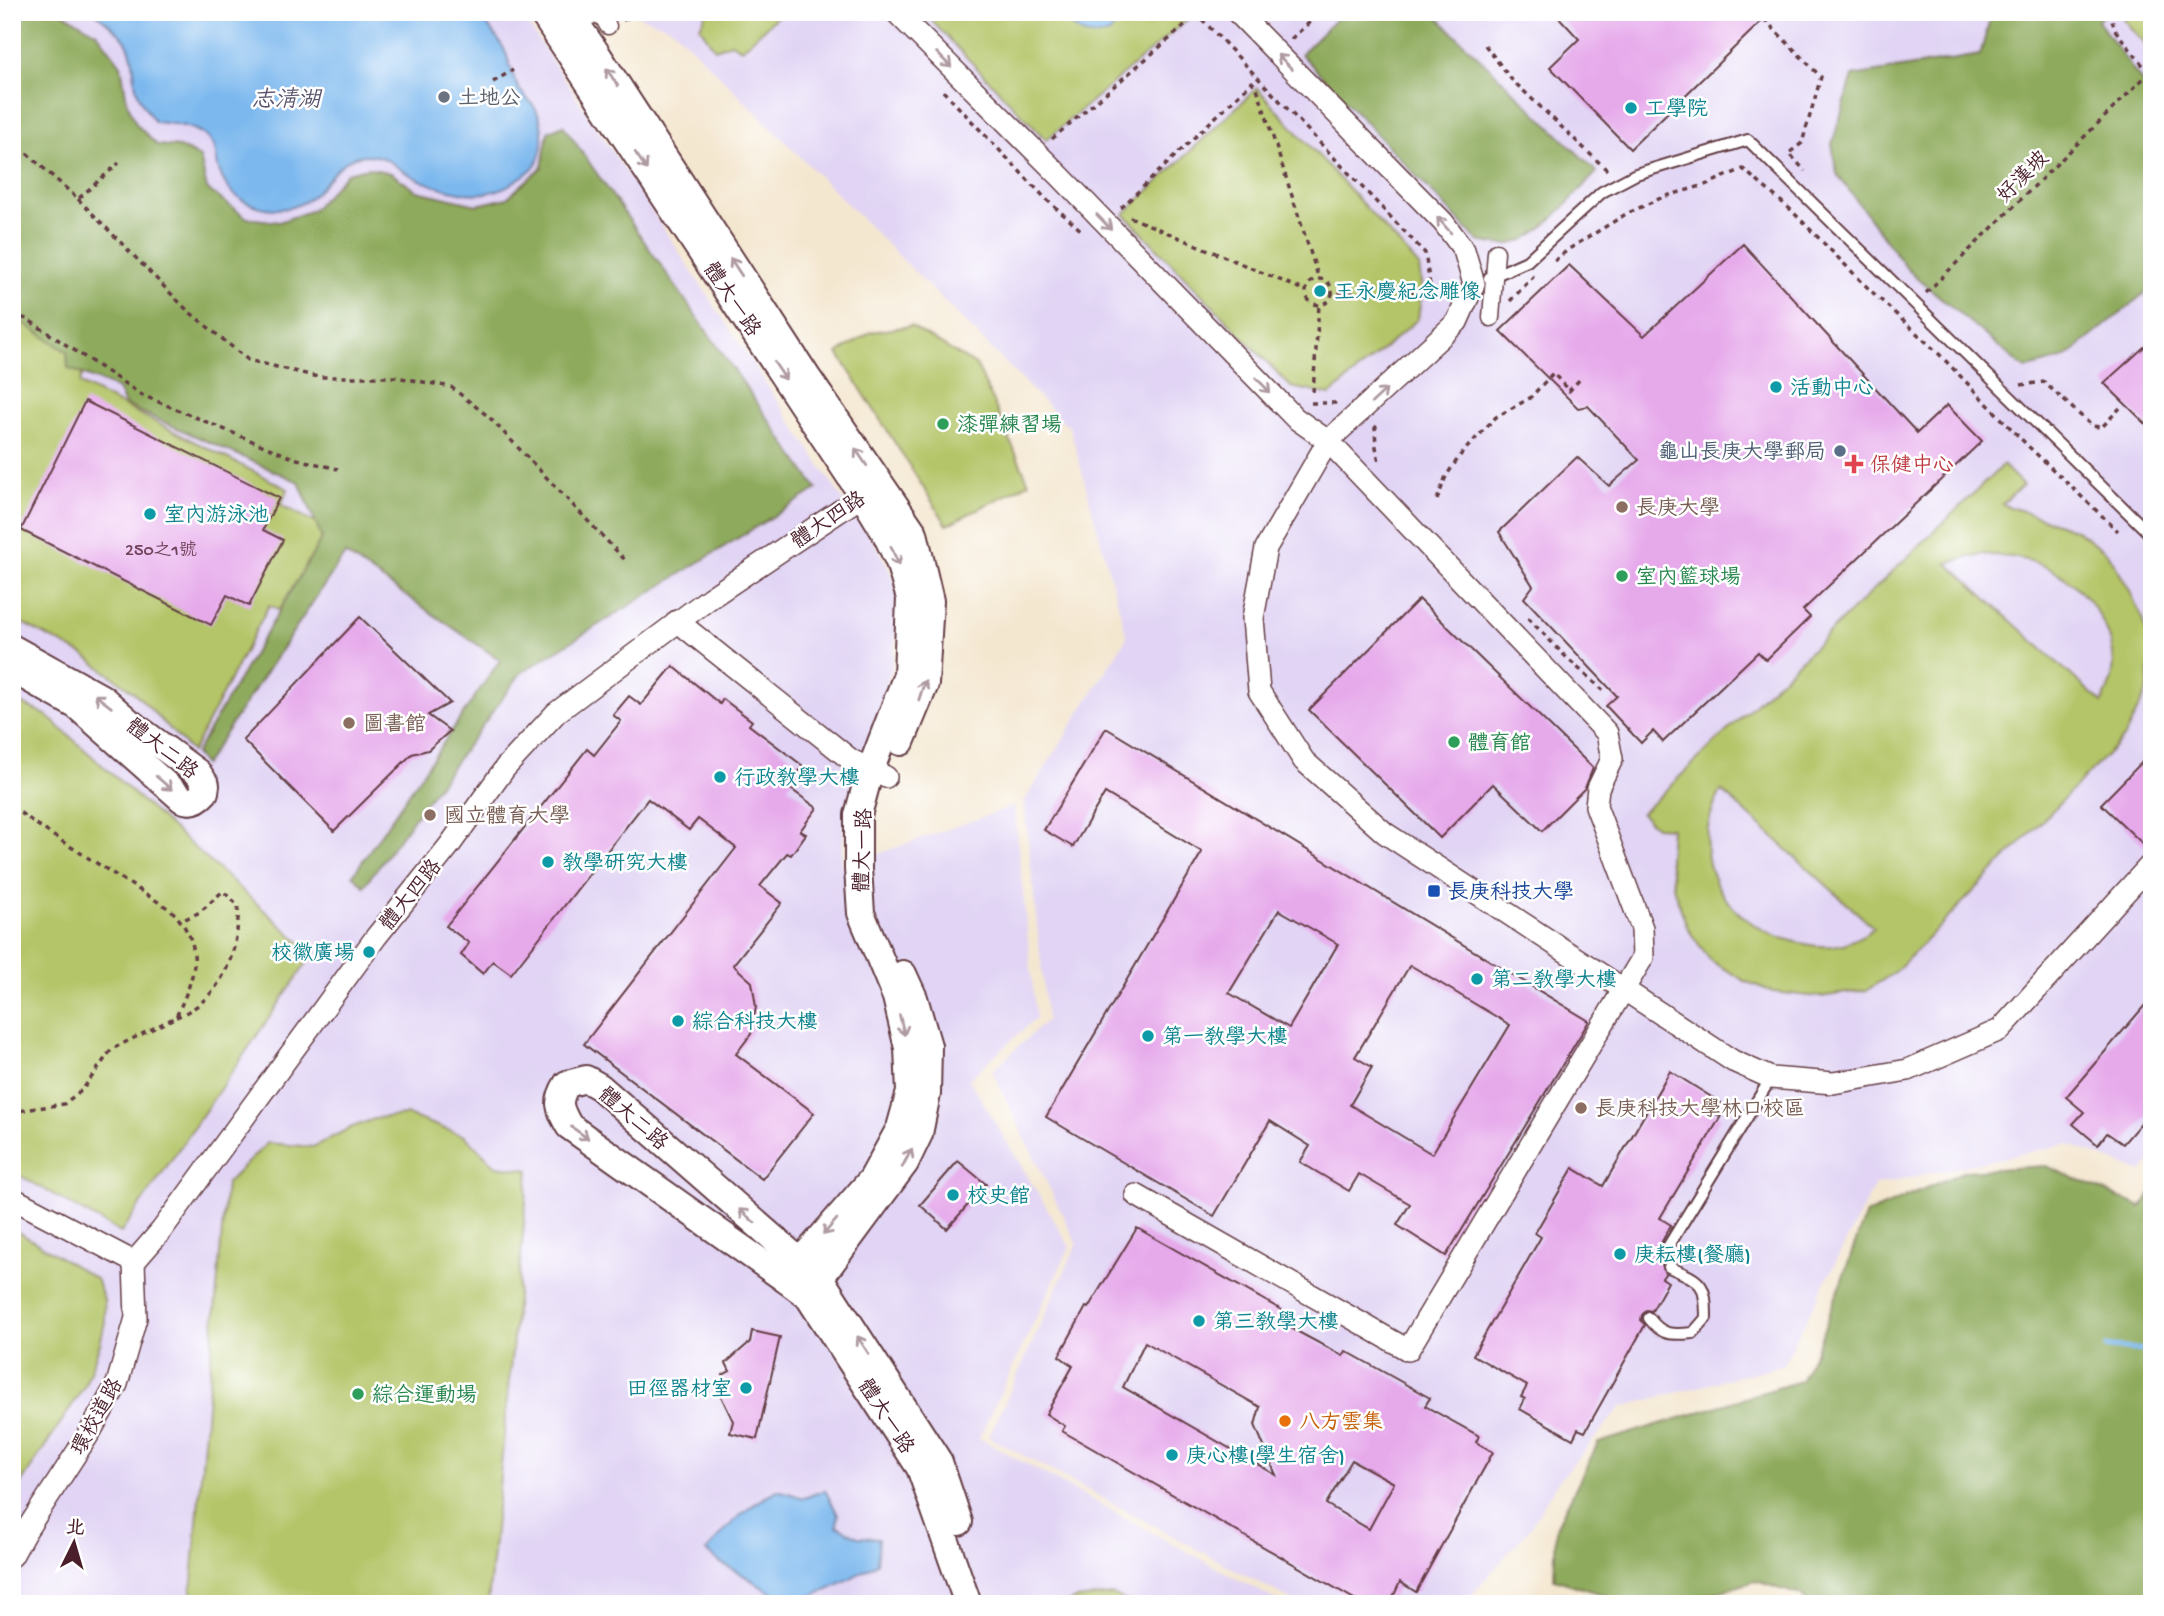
<svg xmlns="http://www.w3.org/2000/svg" width="2164" height="1616" viewBox="0 0 2164 1616" font-family="'Gochi Hand','LXGW WenKai TC',sans-serif">
<rect width="100%" height="100%" fill="#fff"/>
<filter id="ink" filterUnits="userSpaceOnUse"><feTurbulence type="fractalNoise" baseFrequency=".0143" numOctaves="2"/><feDisplacementMap in="SourceGraphic" scale="14" xChannelSelector="R" yChannelSelector="G"/><feConvolveMatrix kernelMatrix="1 2 1 2 8 2 1 2 1" color-interpolation-filters="sRGB"/></filter>
<filter id="wash" filterUnits="userSpaceOnUse"><feTurbulence type="fractalNoise" baseFrequency=".00686" numOctaves="4" result="noise"/><feDisplacementMap in="SourceGraphic" scale="28" xChannelSelector="R" yChannelSelector="G"/><feGaussianBlur stdDeviation="1.57" result="paint"/><feColorMatrix in="noise" values="0 0 0 0 0 0 0 0 0 0 0 0 0 0 0 0 0 1.4 0 .05"/><feComposite in="paint" operator="in"/></filter>
<g filter="url(#wash)">
<rect width="100%" height="100%" fill="#f4e7d0"/>
<!-- built -->
<g fill="#e1d4f4">
<polygon points="12,12 520,12 847,506 880,551 901,595 892,667 859,783 844,824 841,867 1014,806 1036,1018 969,1079 1070,1247 979,1438 1283,1604 12,1604"/>
<polygon points="627,12 2152,12 2152,1160 2142,1172 2067,1144 1875,1185 1783,1365 1621,1407 1557,1483 1529,1529 1464,1604 1299,1604 989,1437 1077,1244 992,1071 1047,1020 1024,802 1127,637 1070,428 672,28"/>
</g>
<!-- green -->
<g fill="#b3c568" stroke="#7e724a" stroke-width="2" fill-rule="evenodd">
<polygon points="707,12 782,12 742,49 731,43 715,49 700,27"/>
<polygon points="923,12 1181,12 1188,19 1046,140"/>
<polygon points="2131,12 2152,12 2152,52 2123,19"/>
<polygon points="1257,88 1419,266 1422,291 1418,319 1330,395 1291,387 1124,214"/>
<path d="M12 319C42 324 65 349 83 371L80 384 288 489 281 505 326 528 285 613 269 605 192 752 136 694 84 655 12 618Z"/>
<polygon points="911,326 977,366 1029,483 947,525 838,353 871,332"/>
<path d="M2003 465 2023 485 2002 504 2076 530 2108 553 2129 589 2142 618 2150 652 2148 689 2125 736 1895 972 1867 990 1820 997 1773 992 1745 981 1710 960 1688 929 1674 890 1669 859 1671 828 1656 827 1641 814ZM1981 554C2003 556 2024 557 2044 566 2084 582 2122 634 2112 678 2110 686 2105 695 2102 703L1947 563ZM1721 791H1722L1874 928C1845 949 1825 950 1792 941 1722 922 1684 858 1721 791Z"/>
<polygon points="12,699 46,715 313,954 121,1233 12,1171"/>
<polygon points="407,1115 465,1136 496,1166 529,1170 488,1604 190,1604 226,1184 267,1143 313,1147 350,1128 377,1118"/>
<polygon points="12,1228 96,1279 104,1300 105,1322 100,1344 84,1387 12,1497"/>
<polygon points="1112,1595 1135,1604 1066,1604 1076,1599"/>
</g>
<!-- forest -->
<g fill="#8eaa5c" stroke="#6c6444" stroke-width="2">
<polygon points="12,12 61,12 97,33 121,65 127,102 136,124 157,145 179,147 200,157 207,189 247,218 279,222 313,210 347,173 368,168 391,173 417,191 477,205 507,198 542,167 548,132 563,125 817,489 521,673 364,886 353,875 500,660 345,554 204,765 195,754 322,538 299,482 125,405 118,389 68,368 67,352 19,320 12,319"/>
<path d="M1343 12H1432L1597 172C1578 191 1545 232 1521 241 1507 247 1492 244 1478 241L1301 54Z"/>
<polygon points="1992,12 2105,12 2098,21 2152,96 2152,287 2065,358 2025,369 1908,270 1837,174 1832,144 1853,76 1980,55"/>
<polygon points="2046,1166 2141,1207 2152,1193 2152,1604 1809,1604 1801,1595 1756,1581 1675,1604 1633,1604 1554,1579 1556,1527 1598,1443 1800,1381 1817,1348 1866,1214 1965,1171"/>
</g>
<!-- water -->
<g fill="#7bb8ee" stroke="#626c8c" stroke-width="2">
<path d="M94 12H478C486 24 496 35 503 47 510 60 511 75 518 87 522 95 530 100 535 108 544 123 545 148 536 164 532 170 522 177 515 181 499 193 480 196 460 192 442 189 421 182 405 172 392 164 384 155 367 155 324 155 326 218 265 208 243 204 226 192 219 170 216 162 217 151 213 144 202 126 174 124 155 122 147 112 139 100 136 87 133 72 135 58 127 43 119 31 105 21 94 12Z"/>
<path d="M1060 12H1120V15L1110 33C1086 41 1075 31 1060 12Z"/>
<path d="M778 1490 804 1498 825 1490 838 1515 837 1526 858 1537 879 1538 877 1563C862 1573 814 1598 797 1600 778 1602 758 1583 743 1575 729 1567 717 1563 707 1551 730 1523 746 1507 778 1490Z"/>
</g>
<g fill="none" stroke-linecap="round" stroke-linejoin="round">
<!-- stream -->
<polyline stroke="#7bb8ee" stroke-width="6" points="2107,1347 2152,1351"/>
</g>
<g id="blocks">
<!-- building -->
<g fill="#e6aaeb" fill-rule="evenodd">
<polygon points="1554,12 1771,12 1630,149 1550,67 1579,39"/>
<polygon points="1743,244 1917,433 1947,405 1982,441 1803,610 1810,617 1766,660 1758,652 1663,742 1653,731 1641,743 1606,706 1617,696 1524,598 1533,586 1499,532 1577,457 1609,486 1639,460 1588,406 1578,408 1500,331 1569,265 1644,336"/>
<polygon points="2152,340 2152,430 2104,383"/>
<polygon points="85,401 279,498 263,530 283,540 249,606 227,595 211,625 21,530"/>
<polygon points="1419,599 1593,768 1585,788 1542,831 1493,784 1440,838 1309,710"/>
<polygon points="360,617 450,703 428,715 450,731 428,750 412,754 334,831 243,740"/>
<polygon points="673,666 720,704 723,699 752,721 749,725 803,766 788,787 817,808 800,831 806,834 791,855 787,853 760,886 782,903 733,965 752,982 756,1007 751,1034 736,1054 814,1113 762,1179 584,1044 736,848 698,819 689,830 648,799 511,974 493,961 483,974 461,955 469,943 446,926 587,749 594,755 621,721 613,715 629,696 641,705"/>
<path d="M1106 728 1589 1021 1446 1256 1397 1225 1410 1204 1359 1174 1349 1191 1300 1162 1310 1146 1270 1121 1214 1216 1046 1117 1202 852 1105 793 1073 847 1044 830ZM1279 910 1338 944 1289 1028 1229 993ZM1410 965 1510 1025 1432 1154 1350 1105 1372 1067 1355 1057Z"/>
<polygon points="2152,752 2152,837 2144,845 2101,804"/>
<polygon points="2152,997 2152,1110 2123,1144 2107,1133 2098,1145 2073,1124 2084,1112 2066,1097"/>
<polygon points="1670,1071 1721,1103 1714,1113 1721,1116 1660,1218 1671,1225 1659,1247 1659,1253 1665,1258 1672,1255 1676,1258 1674,1261 1665,1260 1662,1264 1665,1274 1662,1278 1668,1282 1652,1311 1647,1310 1642,1315 1641,1320 1645,1325 1585,1432 1578,1429 1573,1439 1520,1409 1525,1399 1521,1397 1527,1386 1473,1355 1541,1237 1535,1233 1573,1168 1603,1186"/>
<polygon points="958,1161 986,1184 947,1229 920,1205"/>
<path d="M1137 1228 1292 1316 1287 1326 1343 1356 1346 1351 1430 1398 1425 1406 1479 1436 1476 1442 1493 1452 1416 1592 1400 1582 1390 1604H1363L1062 1431 1065 1426 1046 1414 1073 1366 1059 1356 1086 1307 1088 1308ZM1145 1342 1260 1407 1255 1425 1276 1475 1123 1387ZM1352 1460 1394 1483 1369 1529 1326 1504Z"/>
<polygon points="752,1331 780,1337 757,1439 730,1433 733,1421 719,1392 728,1384 723,1375 730,1371 726,1363 750,1342"/>
</g>
</g>
</g>
<g filter="url(#ink)">
<use href="#blocks" fill-opacity="0" stroke="#643d44" stroke-width="2"/>
<g fill="none" stroke-linecap="round" stroke-linejoin="round">
<!-- service casing -->
<g stroke="#643d44" stroke-width="14">
<g id="service">
<polyline points="1489,278 1527,261 1602,192 1636,174 1748,140 2152,536"/>
<polyline points="1666,1250 1771,1078"/>
<path d="M1649 1318C1662 1336 1672 1335 1693 1333L1706 1318C1706 1282 1701 1281 1669 1267"/>
</g>
</g>
<!-- pedestrian casing -->
<g stroke="#643d44" stroke-width="19">
<g id="pedestrian">
<polyline points="600,12 608,26"/>
<polyline points="1491,318 1496,252"/>
</g>
</g>
<!-- minor casing -->
<g stroke="#643d44" stroke-width="24">
<g id="minor">
<polyline points="896,12 1061,177 1295,418 1328,441 1607,733 1612,759 1598,788 1596,806 1642,928 1643,957 1408,1350 1136,1195"/>
<polyline points="1237,12 1443,222 1464,250 1474,284 1457,322 1328,441 1266,548 1253,618 1259,691 1304,761 1385,833 1733,1061 1771,1078 1833,1083 1908,1070 2000,1030 2152,863"/>
<polyline points="558,21 597,12"/>
<polyline points="677,621 851,760 886,777"/>
<polyline points="12,1198 134,1262"/>
<polyline points="134,1262 161,1231 376,937 449,846 505,768 556,713 710,598 874,488"/>
<polyline points="12,1556 24,1534 90,1432 117,1384 136,1318 134,1262"/>
</g>
</g>
<!-- tertiary casing -->
<g stroke="#643d44" stroke-width="30">
<g id="tertiary">
<polyline points="542,12 863,496 886,534 899,562 910,598 907,675 869,774 858,815 858,869 861,913 896,997 908,1048 910,1092 900,1128 872,1179 785,1279 808,1296 920,1468 968,1604"/>
<polyline points="568,12 597,54 807,377 914,533 930,601 925,684 901,742"/>
<path d="M12 648 102 698 129 722 198 773 206 785 205 792C198 800 191 803 182 799L77 706 12 669"/>
<polyline points="903,974 914,998 928,1046 927,1094 919,1134 905,1163 820,1278 939,1462 959,1522"/>
<path d="M785 1279 569 1126C559 1108 556 1102 567 1084L586 1079 600 1087 812 1272"/>
</g>
</g>
<!-- path -->
<g stroke="#643d44" stroke-width="3.5" stroke-dasharray="5 5" stroke-linecap="butt">
<polyline points="1195,12 1425,253 1431,292 1332,293"/>
<polyline points="2115,12 2111,17 2115,30 2149,73"/>
<polyline points="1764,19 1821,77 1802,143 1789,153 1805,171"/>
<polyline points="623,20 644,12"/>
<polyline points="1291,39 1321,12"/>
<polyline points="1485,45 1511,79 1607,170"/>
<polyline points="493,82 513,70"/>
<polyline points="943,91 1048,201 1083,232"/>
<polyline points="1052,139 1189,22"/>
<polyline points="12,140 78,199 119,163"/>
<polyline points="78,199 187,310 248,360 318,377 396,377 451,387 489,417 627,562"/>
<polyline points="1121,208 1252,82 1257,88 1319,279"/>
<polyline points="1130,217 1306,291"/>
<polyline points="1554,261 1569,249 1626,214 1663,197 1705,185 1743,169 1790,209 1869,289 1939,354 2028,446 2118,531"/>
<circle cx="1319" cy="292" r="13"/>
<polyline points="1926,293 2152,70"/>
<polyline points="1510,301 1534,276"/>
<polyline points="12,315 27,319 142,395 293,458 338,469"/>
<polyline points="2021,385 2044,382 2092,426 2102,427 2120,408"/>
<polyline points="1313,392 1319,305"/>
<polyline points="1311,403 1335,403 1338,401"/>
<polyline points="1377,426 1375,428 1376,447 1379,462"/>
<polyline points="1437,500 1446,476 1462,453 1496,417 1530,398 1553,373 1569,391 1581,378"/>
<polyline points="1528,618 1569,660 1603,690"/>
<path d="M12 807 52 835 171 910C207 948 195 975 176 1017L112 1049 83 1089 64 1104 12 1112"/>
<path d="M176 1017C222 1000 240 951 238 905L223 891 200 912 181 921"/>
</g>
<!-- service -->
<use href="#service" stroke="#fff" stroke-width="10"/>
<!-- pedestrian -->
<use href="#pedestrian" stroke="#fff" stroke-width="16"/>
<!-- minor -->
<use href="#minor" stroke="#fff" stroke-width="21"/>
<!-- tertiary -->
<use href="#tertiary" stroke="#fff" stroke-width="26"/>
</g>
<!-- one-way arrows -->
<defs><path id="oneway-shaft" d="M-6 0H5M1.5-3L5.5 0L1.5 3" fill="none" stroke-width="1.6" stroke-linecap="round" stroke-linejoin="round" transform="scale(1.75)"/></defs>
<g stroke="#ae9aa0">
<use href="#oneway-shaft" transform="translate(944 60) rotate(45)"/>
<use href="#oneway-shaft" transform="translate(1285 62) rotate(-135)"/>
<use href="#oneway-shaft" transform="translate(612 77) rotate(-123)"/>
<use href="#oneway-shaft" transform="translate(641 161) rotate(56)"/>
<use href="#oneway-shaft" transform="translate(1104 222) rotate(46)"/>
<use href="#oneway-shaft" transform="translate(1444 225) rotate(-131)"/>
<use href="#oneway-shaft" transform="translate(736 267) rotate(-123)"/>
<use href="#oneway-shaft" transform="translate(780 371) rotate(56)"/>
<use href="#oneway-shaft" transform="translate(1263 385) rotate(46)"/>
<use href="#oneway-shaft" transform="translate(1379 396) rotate(-43)"/>
<use href="#oneway-shaft" transform="translate(861 457) rotate(-124)"/>
<use href="#oneway-shaft" transform="translate(895 556) rotate(67)"/>
<use href="#oneway-shaft" transform="translate(922 690) rotate(-72)"/>
<use href="#oneway-shaft" transform="translate(103 701) rotate(-143)"/>
<use href="#oneway-shaft" transform="translate(164 783) rotate(41)"/>
<use href="#oneway-shaft" transform="translate(902 1025) rotate(76)"/>
<use href="#oneway-shaft" transform="translate(580 1133) rotate(35)"/>
<use href="#oneway-shaft" transform="translate(907 1158) rotate(-62)"/>
<use href="#oneway-shaft" transform="translate(747 1216) rotate(-139)"/>
<use href="#oneway-shaft" transform="translate(830 1227) rotate(131)"/>
<use href="#oneway-shaft" transform="translate(863 1345) rotate(-123)"/>
</g>
</g>
<!-- markers -->
<circle fill="#6b7280" stroke="#fff" stroke-width="2.5" cx="444" cy="97" r="7"/>
<g fill="#0f9aa8" stroke="#fff" stroke-width="2.5">
<circle cx="1631" cy="108" r="7"/>
<circle cx="1320" cy="291" r="7"/>
<circle cx="1776" cy="387" r="7"/>
<circle cx="150" cy="514" r="7"/>
<circle cx="720" cy="777" r="7"/>
<circle cx="548" cy="862" r="7"/>
<circle cx="369" cy="952" r="7"/>
<circle cx="1477" cy="979" r="7"/>
<circle cx="678" cy="1021" r="7"/>
<circle cx="1148" cy="1036" r="7"/>
<circle cx="953" cy="1195" r="7"/>
<circle cx="1620" cy="1254" r="7"/>
<circle cx="1199" cy="1321" r="7"/>
<circle cx="746" cy="1388" r="7"/>
<circle cx="1172" cy="1455" r="7"/>
</g>
<g fill="#2e9e5b" stroke="#fff" stroke-width="2.5">
<circle cx="943" cy="424" r="7"/>
<circle cx="1622" cy="576" r="7"/>
<circle cx="1454" cy="742" r="7"/>
<circle cx="358" cy="1394" r="7"/>
</g>
<circle fill="#5c6f8a" stroke="#fff" stroke-width="2.5" cx="1840" cy="451" r="7"/>
<path fill="#e0444e" stroke="#fff" stroke-width="2.5" d="M1850.5 453.5h7v7h7v7h-7v7h-7v-7h-7v-7h7z"/>
<g fill="#8d6e63" stroke="#fff" stroke-width="2.5">
<circle cx="1622" cy="507" r="7"/>
<circle cx="349" cy="723" r="7"/>
<circle cx="430" cy="815" r="7"/>
<circle cx="1581" cy="1108" r="7"/>
</g>
<rect fill="#1a4fb4" stroke="#fff" stroke-width="2.5" x="1427" y="884" width="14" height="14" rx="3.5"/>
<circle fill="#e8710a" stroke="#fff" stroke-width="2.5" cx="1285" cy="1421" r="7"/>
<g text-anchor="middle" stroke-width="5" stroke-linejoin="round" paint-order="stroke">
<!-- number labels -->
<g font-size="18" fill="#71425b">
<text x="161" y="555">250之1號</text>
</g>
<!-- worship labels -->
<g font-size="21" fill="#5b616d" stroke="#fff" text-anchor="start">
<text x="458" y="104">土地公</text>
</g>
<!-- culture labels -->
<g font-size="21" fill="#0d838f" stroke="#fff" text-anchor="start">
<text x="1645" y="115">工學院</text>
<text x="1334" y="298">王永慶紀念雕像</text>
<text x="1790" y="394">活動中心</text>
<text x="164" y="521">室內游泳池</text>
<text x="734" y="784">行政教學大樓</text>
<text x="562" y="869">教學研究大樓</text>
<text x="355" y="959" text-anchor="end">校徽廣場</text>
<text x="1491" y="986">第二教學大樓</text>
<text x="692" y="1028">綜合科技大樓</text>
<text x="1162" y="1043">第一教學大樓</text>
<text x="967" y="1202">校史館</text>
<text x="1634" y="1261">庚耘樓(餐廳)</text>
<text x="1213" y="1328">第三教學大樓</text>
<text x="732" y="1395" text-anchor="end">田徑器材室</text>
<text x="1186" y="1462">庚心樓(學生宿舍)</text>
</g>
<!-- street labels -->
<g font-size="21" fill="#4a1f2b" stroke="#fff">
<text transform="translate(2022 176) rotate(-45)" y="7">好漢坡</text>
<text transform="translate(733 299) rotate(56)" y="7">體大一路</text>
<text transform="translate(828 519) rotate(-34)" y="7">體大四路</text>
<text transform="translate(163 748) rotate(38)" y="7">體大二路</text>
<text transform="translate(862 850) rotate(-88)" y="7">體大一路</text>
<text transform="translate(410 894) rotate(-51)" y="7">體大四路</text>
<text transform="translate(634 1118) rotate(41)" y="7">體大二路</text>
<text transform="translate(96 1416) rotate(-61)" y="7">環校道路</text>
<text transform="translate(887 1416) rotate(57)" y="7">體大一路</text>
</g>
<!-- leisure labels -->
<g font-size="21" fill="#27864d" stroke="#fff" text-anchor="start">
<text x="957" y="431">漆彈練習場</text>
<text x="1636" y="583">室內籃球場</text>
<text x="1468" y="749">體育館</text>
<text x="372" y="1401">綜合運動場</text>
</g>
<!-- service labels -->
<g font-size="21" fill="#4e5e75" stroke="#fff" text-anchor="end">
<text x="1826" y="458">龜山長庚大學郵局</text>
</g>
<!-- health labels -->
<g font-size="21" fill="#be3a42" stroke="#fff" text-anchor="start">
<text x="1870" y="471">保健中心</text>
</g>
<!-- education labels -->
<g font-size="21" fill="#785e54" stroke="#fff" text-anchor="start">
<text x="1636" y="514">長庚大學</text>
<text x="363" y="730">圖書館</text>
<text x="444" y="822">國立體育大學</text>
<text x="1595" y="1115">長庚科技大學林口校區</text>
</g>
<!-- transit labels -->
<g font-size="21" fill="#164399" stroke="#fff" text-anchor="start">
<text x="1448" y="898">長庚科技大學</text>
</g>
<!-- food labels -->
<g font-size="21" fill="#c56008" stroke="#fff" text-anchor="start">
<text x="1299" y="1428">八方雲集</text>
</g>
<!-- water labels -->
<g font-size="23" font-style="italic" fill="#5b556f" stroke="#fff">
<text x="286" y="106">志清湖</text>
</g>
</g>
<!-- margin -->
<rect width="2164" height="1616" fill="none" stroke="#fff" stroke-width="42"/>
<!-- north arrow -->
<g transform="translate(74 1543) rotate(5)" stroke="#ffffff" stroke-width="5" paint-order="stroke">
<path d="M0-5L12 26L0 18L-12 26Z" fill="#4a1f2b"/>
<text y="-10" font-size="19" font-weight="bold" text-anchor="middle" fill="#4a1f2b">北</text>
</g>
</svg>
